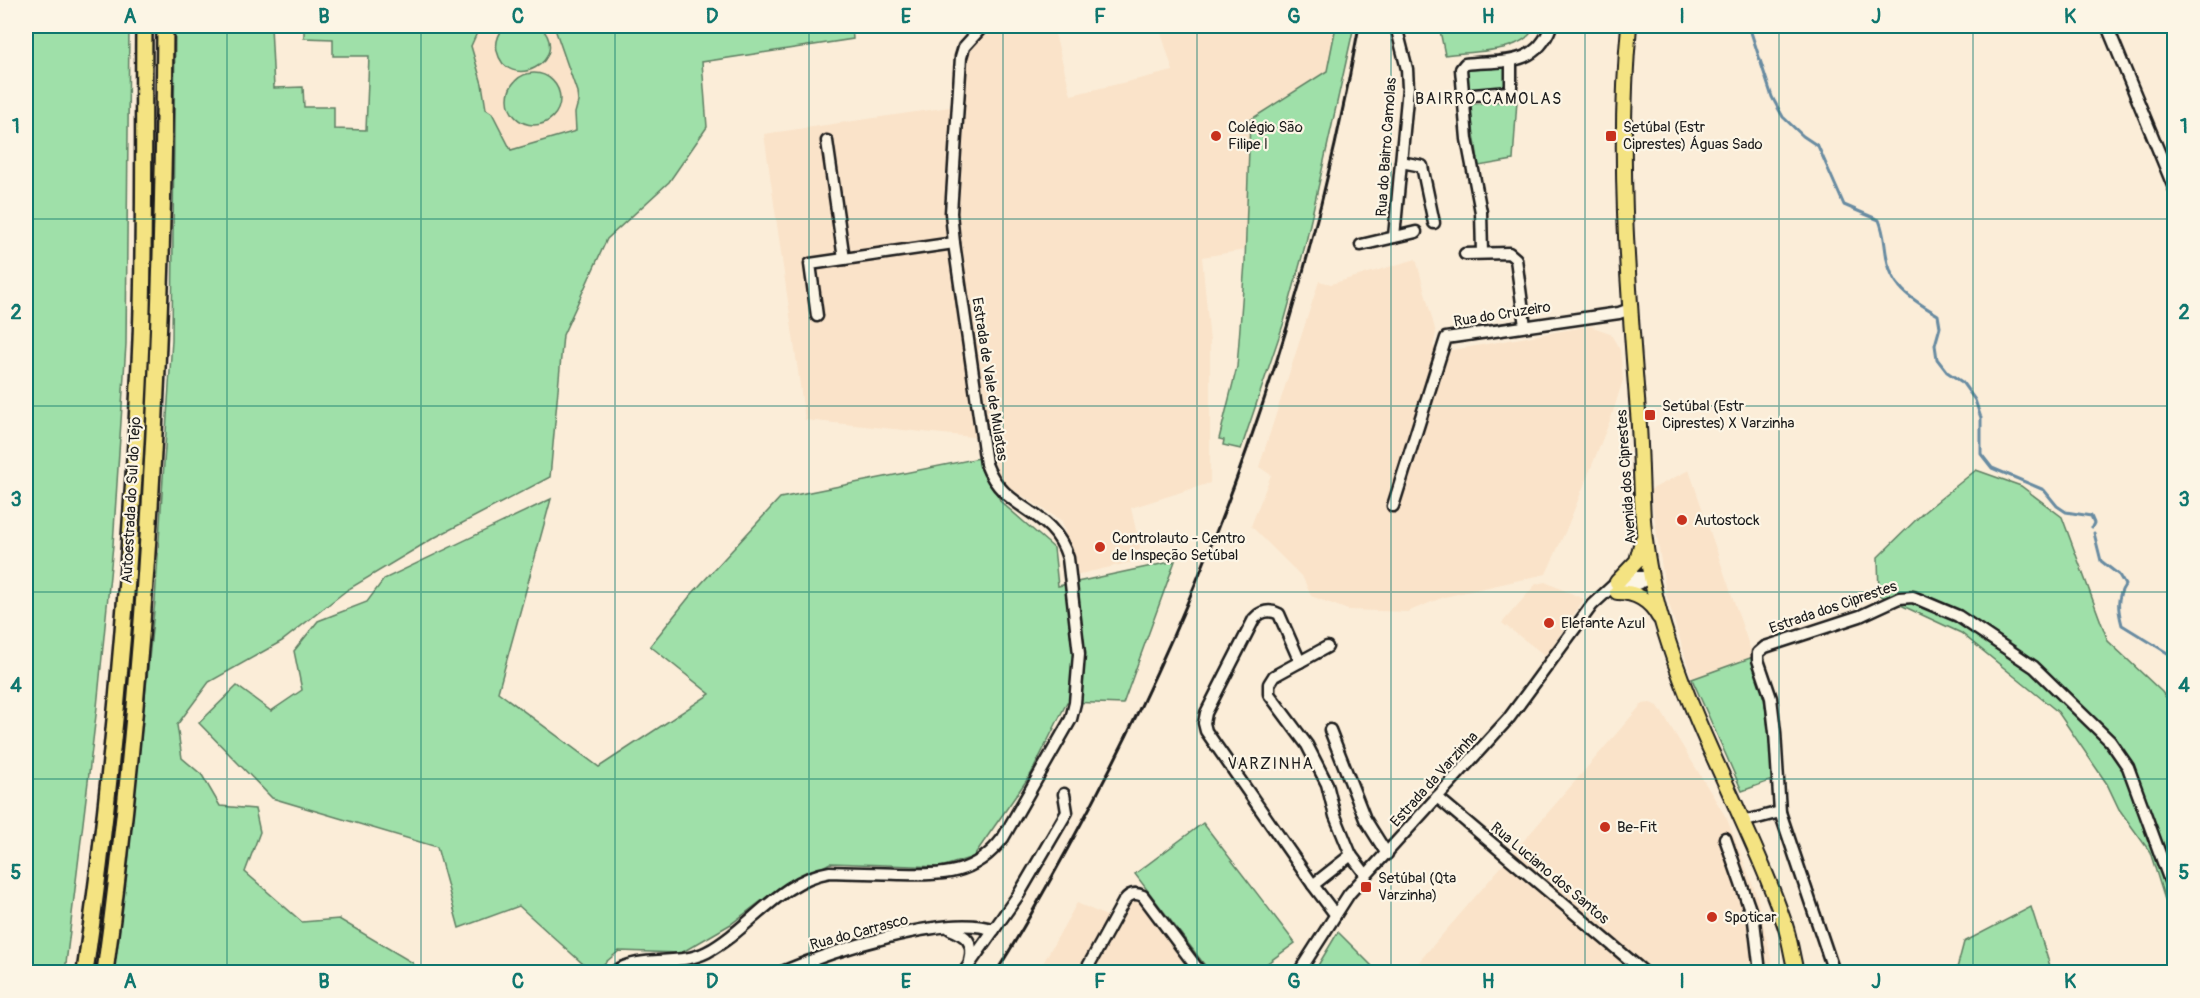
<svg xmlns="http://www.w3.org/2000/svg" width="2200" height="998" viewBox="0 0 2200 998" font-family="Pangolin,sans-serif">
<rect width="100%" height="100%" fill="#fbedd8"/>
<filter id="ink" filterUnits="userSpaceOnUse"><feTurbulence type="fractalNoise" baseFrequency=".0167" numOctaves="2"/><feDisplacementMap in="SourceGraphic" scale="12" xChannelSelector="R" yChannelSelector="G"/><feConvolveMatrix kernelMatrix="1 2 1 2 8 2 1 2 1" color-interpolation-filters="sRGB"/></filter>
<g filter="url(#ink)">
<!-- built -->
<g fill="#fae3c9">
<polygon points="480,26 554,26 577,92 578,102 575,113 576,131 511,150 492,113 486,109 482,84 471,46"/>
<polygon points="995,26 1053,26 1071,95 1173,71 1159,26 1336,26 1327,71 1250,120 1245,250 1202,257 1210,342 1210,483 1131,508 1140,548 1132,562 1076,575 1062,521 999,481 992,439 805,420 764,134 950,107 969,47 984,30"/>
<polygon points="1416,259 1436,333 1433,347 1452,350 1590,326 1610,333 1620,350 1623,380 1611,418 1566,530 1546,574 1444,597 1407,612 1348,610 1311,596 1303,578 1251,526 1271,475 1259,467 1319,281 1331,284"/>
<polygon points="1689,470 1753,657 1692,679 1666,594 1650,490"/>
<polygon points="1545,582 1584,599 1546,656 1502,623 1536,584"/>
<polygon points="1650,703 1658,706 1727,819 1757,896 1774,972 1410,972 1642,704"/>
<polygon points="1138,899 1196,972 1038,972 1077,903 1118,921 1129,900"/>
</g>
<!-- green -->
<g fill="#9fe0a9" stroke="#5e7e62" stroke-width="1.5">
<polygon points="26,26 129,26 126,344 113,545 97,707 65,972 26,972"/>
<polygon points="175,26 271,26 274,88 303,87 304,107 334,107 334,129 366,130 369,56 333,56 333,39 304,38 304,26 480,26 471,46 482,84 486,109 492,113 511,150 576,131 575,113 578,102 577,92 554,26 804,26 852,28 853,39 702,62 707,127 669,182 607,239 563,335 550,477 432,539 347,590 282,641 209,682 177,725 182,758 202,775 220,806 255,809 260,832 245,872 302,922 339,919 413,963 417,972 113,972 127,871 155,601 172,340"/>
<path d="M505 26H540C574 61 507 94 497 51 495 41 499 33 505 26Z"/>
<polygon points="1336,26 1354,26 1306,242 1284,322 1241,449 1223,445 1224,440 1219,439 1237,367 1245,262 1250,120 1327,71"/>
<path d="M1439 26H1535C1524 54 1471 51 1445 55Z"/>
<path d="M1503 66C1508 70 1508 82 1504 87L1468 90 1466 70 1468 67Z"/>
<circle cx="534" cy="99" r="26"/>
<polygon points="1517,100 1513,160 1479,166 1470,108 1473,104"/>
<polygon points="979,458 1001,502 1054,548 1058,586 1175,561 1123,704 1067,702 1031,774 973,857 941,867 830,863 768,896 731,924 681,953 619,951 594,972 592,972 519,906 459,928 437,847 272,798 199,723 237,686 271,711 302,690 294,651 318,621 367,602 384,579 551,499 498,692 599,767 710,694 650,646 690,596 780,498"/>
<polygon points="1976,470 2021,486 2062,517 2108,641 2162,692 2174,708 2174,917 2166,903 2150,852 2119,809 2107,784 2058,712 1961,633 1879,595 1878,557 1924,512"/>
<polygon points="1753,657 1762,683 1775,779 1742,791 1692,679"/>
<polygon points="1203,823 1295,943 1255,972 1210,972 1135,874"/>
<polygon points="2031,907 2052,972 1956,972 1964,942"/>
<polygon points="1338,932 1378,972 1314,972"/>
</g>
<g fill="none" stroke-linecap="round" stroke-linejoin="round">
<!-- stream -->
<g stroke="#688ba1" stroke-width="3">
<path d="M1749 26 1772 97 1783 117 1803 136 1818 146 1844 205 1879 220C1884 232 1884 240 1886 253 1890 287 1911 299 1938 315L1940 327 1935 345 1937 359 1947 372 1962 382 1975 400 1981 418V454L1992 468 2044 490 2057 506 2066 512 2091 516 2094 523 2092 527"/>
<path d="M2094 533 2101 561 2119 575 2125 585C2116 598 2118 610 2122 625L2174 657"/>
</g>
<!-- minor casing -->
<g stroke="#1c1c1c" stroke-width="15">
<g id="minor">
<polyline points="2107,26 2174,188"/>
<polyline points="1462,96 1508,92 1511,87 1511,61"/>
<polyline points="827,141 844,259"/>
<polyline points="1401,162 1422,166 1434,223"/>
<polyline points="1394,237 1408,88 1407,69 1396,26"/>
<polyline points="1361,245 1416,232"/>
<path d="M1482 253 1481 212 1467 139 1461 69 1465 64C1501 60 1536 68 1551 26"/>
<polyline points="1465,254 1509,253 1516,259 1525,326"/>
<polyline points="817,316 810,264 954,243"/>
<polyline points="1393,506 1446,338 1619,313 1630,309"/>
<polyline points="1619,592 1651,578"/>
<polyline points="1327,647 1274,676 1269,684 1269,694 1307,745 1327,784 1335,816 1351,855"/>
<path d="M1300 662 1279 614C1270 609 1261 611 1254 619L1206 713 1204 723 1206 731 1313 885"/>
<polyline points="1330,730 1365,819 1387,854"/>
<polyline points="1437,797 1644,972"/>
<polyline points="1742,822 1780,812"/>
<polyline points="1725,838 1754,921 1760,972"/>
<polyline points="1335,914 1313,885 1351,855 1366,875"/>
<path d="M950 929C966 935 975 943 970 961"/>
<path d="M614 972C641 954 678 967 707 952 750 929 780 880 830 872 853 873 876 873 899 874 943 875 974 876 1003 838L1071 719 1075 703 1079 654 1068 558C1052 506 1005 514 986 464L954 243 951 213 961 57 964 47 983 26"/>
<path d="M782 972C827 953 948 912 994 930"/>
<polyline points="964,972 1019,894 1067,812 1064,794"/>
<path d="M1085 972 1124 901C1129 894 1135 892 1143 896L1200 972"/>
<polyline points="1299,972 1349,894 1509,718 1592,605 1617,582 1632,577 1652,577"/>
<polyline points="1834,972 1780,812 1775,732 1771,698 1758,660 1758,653 1765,647 1860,616 1899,598 1913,597 1958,616 2034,667 2110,741 2128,767 2174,892"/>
</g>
</g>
<!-- major casing -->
<g stroke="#1c1c1c" stroke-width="18">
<g id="major">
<path d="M1629 26C1617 154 1628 284 1638 412 1641 448 1641 484 1643 520 1646 561 1656 605 1669 644 1700 741 1752 829 1785 925 1790 940 1792 957 1796 972"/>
<polyline points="1617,582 1637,561 1642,541"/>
<path d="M1617 592C1636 592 1650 600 1659 617"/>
</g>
</g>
<!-- highway casing -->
<g stroke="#1c1c1c" stroke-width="20">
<g id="highway">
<path d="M85 972C115 763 132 552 141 340 145 236 143 130 144 26"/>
<path d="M105 972C148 658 163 342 165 26"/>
</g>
</g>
<!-- minor -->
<use href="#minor" stroke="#fcf5e5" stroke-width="10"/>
<!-- major -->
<use href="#major" stroke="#f4e382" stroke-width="14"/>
<!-- highway -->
<use href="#highway" stroke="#f4e382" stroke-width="15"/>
<!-- rail -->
<path stroke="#1c1c1c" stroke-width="3" d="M996 972C1022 932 1045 890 1068 848 1209 593 1308 312 1359 26"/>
</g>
</g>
<!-- grid -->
<path fill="none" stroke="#0f766e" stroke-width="1.5" stroke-opacity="0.55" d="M227 26V972M421 26V972M615 26V972M809 26V972M1003 26V972M1197 26V972M1391 26V972M1585 26V972M1779 26V972M1973 26V972M26 219H2174M26 406H2174M26 592H2174M26 779H2174"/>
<!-- markers -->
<g fill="#c8321e" stroke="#fcf5e5" stroke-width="2">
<circle cx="1216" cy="136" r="6"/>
<rect x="1605" y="130" width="12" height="12" rx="3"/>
<rect x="1644" y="409" width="12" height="12" rx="3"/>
<circle cx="1682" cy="520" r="6"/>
<circle cx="1100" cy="547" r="6"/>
<circle cx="1549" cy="623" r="6"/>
<circle cx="1605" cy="827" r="6"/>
<rect x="1360" y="881" width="12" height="12" rx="3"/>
<circle cx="1712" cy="917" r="6"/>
</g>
<g text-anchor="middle" stroke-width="4.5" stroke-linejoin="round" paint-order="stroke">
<!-- poi labels -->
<g font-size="15" fill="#1c1c1c" stroke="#fcf5e5" text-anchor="start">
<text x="1228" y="132">Colégio São<tspan x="1228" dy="17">Filipe I</tspan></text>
<text x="1623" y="132">Setúbal (Estr<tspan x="1623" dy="17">Ciprestes) Águas Sado</tspan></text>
<text x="1662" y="411">Setúbal (Estr<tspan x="1662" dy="17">Ciprestes) X Varzinha</tspan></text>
<text x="1694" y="525">Autostock</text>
<text x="1112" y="543">Controlauto - Centro<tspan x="1112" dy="17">de Inspeção Setúbal</tspan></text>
<text x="1561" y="628">Elefante Azul</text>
<text x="1617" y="832">Be-Fit</text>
<text x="1378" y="883">Setúbal (Qta<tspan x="1378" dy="17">Varzinha)</tspan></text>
<text x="1724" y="922">Spoticar</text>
</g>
<!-- street labels -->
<g font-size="15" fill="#1c1c1c" stroke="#fcf5e5">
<text transform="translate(1386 147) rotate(-86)" y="5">Rua do Bairro Camolas</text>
<text transform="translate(1502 314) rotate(-9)" y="5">Rua do Cruzeiro</text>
<text transform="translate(990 379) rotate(81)" y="5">Estrada de Vale de Mulatas</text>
<text transform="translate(1626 477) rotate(-94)" y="5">Avenida dos Ciprestes</text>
<text transform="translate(131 500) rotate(-87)" y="5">Autoestrada do Sul do Tejo</text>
<text transform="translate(1833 607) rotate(-19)" y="5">Estrada dos Ciprestes</text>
<text transform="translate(1434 779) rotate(-48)" y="5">Estrada da Varzinha</text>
<text transform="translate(1550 873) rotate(40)" y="5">Rua Luciano dos Santos</text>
<text transform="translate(859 932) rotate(-15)" y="5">Rua do Carrasco</text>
</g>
<!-- neighbourhood labels -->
<g font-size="16" letter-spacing="1.5" fill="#1c1c1c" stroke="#fcf5e5">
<text x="1489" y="104">BAIRRO CAMOLAS</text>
<text x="1271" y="769">VARZINHA</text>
</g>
</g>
<!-- margin -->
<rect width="2200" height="998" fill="none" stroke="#fcf5e5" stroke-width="66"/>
<rect x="33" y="33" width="2134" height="932" fill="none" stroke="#0f766e" stroke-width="2"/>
<g font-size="20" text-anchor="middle" font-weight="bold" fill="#0f766e">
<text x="130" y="23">A</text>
<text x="324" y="23">B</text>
<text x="518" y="23">C</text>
<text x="712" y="23">D</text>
<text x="906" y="23">E</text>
<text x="1100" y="23">F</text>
<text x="1294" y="23">G</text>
<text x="1488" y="23">H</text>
<text x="1682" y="23">I</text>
<text x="1876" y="23">J</text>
<text x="2070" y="23">K</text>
<text x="16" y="133">1</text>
<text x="2184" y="133">1</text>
<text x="16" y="319">2</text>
<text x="2184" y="319">2</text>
<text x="16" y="506">3</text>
<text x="2184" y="506">3</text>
<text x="16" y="692">4</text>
<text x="2184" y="692">4</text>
<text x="16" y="879">5</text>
<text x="2184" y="879">5</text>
<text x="130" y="988">A</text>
<text x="324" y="988">B</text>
<text x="518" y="988">C</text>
<text x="712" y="988">D</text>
<text x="906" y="988">E</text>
<text x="1100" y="988">F</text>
<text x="1294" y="988">G</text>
<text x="1488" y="988">H</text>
<text x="1682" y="988">I</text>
<text x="1876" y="988">J</text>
<text x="2070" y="988">K</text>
</g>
</svg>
